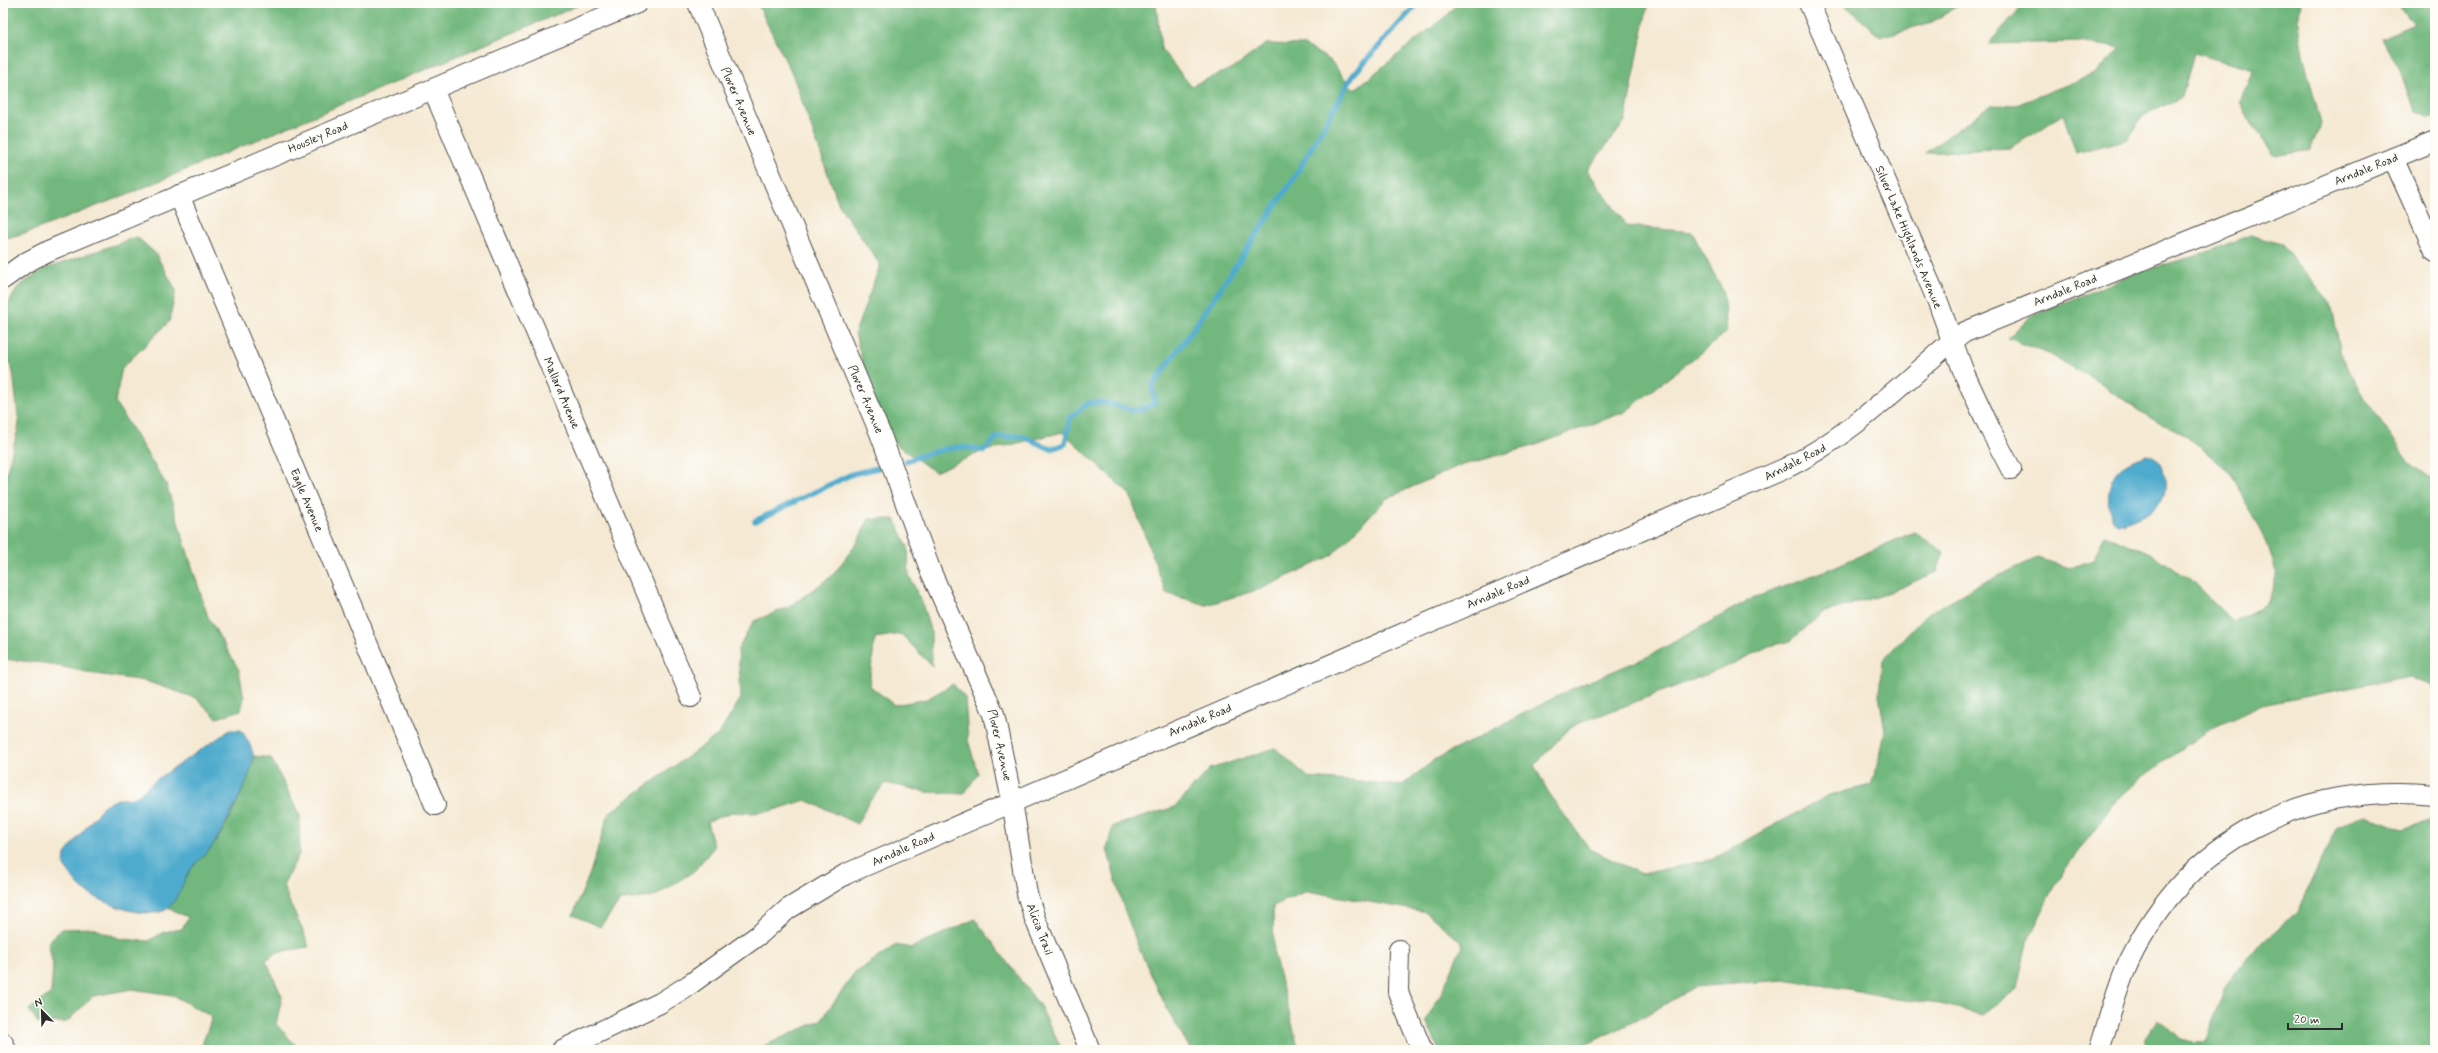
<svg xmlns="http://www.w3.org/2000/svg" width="2438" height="1053" font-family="Mynerve,sans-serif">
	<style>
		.forest { fill: #72b87e; stroke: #4e7254 }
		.water { fill: #4fabcd; stroke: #3d6b7c }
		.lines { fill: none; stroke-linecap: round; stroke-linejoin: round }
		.stream { stroke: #4fabcd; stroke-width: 5.5 }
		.street-casing { stroke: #494844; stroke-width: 22 }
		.street { stroke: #fff; stroke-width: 20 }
		.labels { text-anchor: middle; stroke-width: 4; stroke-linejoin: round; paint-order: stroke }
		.street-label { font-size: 12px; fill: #2b2b2b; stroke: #fdfcf7 }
	</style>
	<rect width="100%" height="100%" fill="#fdfcf7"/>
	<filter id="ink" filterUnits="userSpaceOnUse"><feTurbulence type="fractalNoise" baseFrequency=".025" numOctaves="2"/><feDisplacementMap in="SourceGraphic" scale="8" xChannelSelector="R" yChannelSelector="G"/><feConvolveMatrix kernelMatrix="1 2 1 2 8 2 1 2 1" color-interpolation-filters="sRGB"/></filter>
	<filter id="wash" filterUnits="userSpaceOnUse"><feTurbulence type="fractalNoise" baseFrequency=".012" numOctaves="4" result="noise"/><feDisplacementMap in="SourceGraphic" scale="16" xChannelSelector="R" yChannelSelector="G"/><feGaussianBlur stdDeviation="0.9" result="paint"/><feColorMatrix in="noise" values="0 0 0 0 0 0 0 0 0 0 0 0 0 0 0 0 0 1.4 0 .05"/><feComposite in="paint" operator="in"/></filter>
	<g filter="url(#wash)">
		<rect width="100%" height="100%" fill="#f5e9d3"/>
		<g class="forest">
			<path d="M3,3H584L133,192L32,231L3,239Z"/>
			<path d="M757,3H1156L1161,49L1191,86L1233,68L1266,44L1304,45L1330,60L1354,90L1446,16L1457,3H1648L1625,122L1587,170L1627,226L1692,232L1723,291L1727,332L1625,412L1536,445L1456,467L1386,499L1331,556L1261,589L1206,605L1166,593L1130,495L1063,432L981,452L935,472L880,433L855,333L880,265L839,205L793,76Z"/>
			<path d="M1843,3H1963L1932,22L1880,37Z"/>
			<path d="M2025,3H2301L2298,22L2303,55L2321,124L2310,150L2275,156L2254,128L2240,102L2253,70L2194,53L2182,97L2143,116L2128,139L2076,153L2063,114L2037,132L2009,148L1925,153L1991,105L2014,106L2094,74L2121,48L2079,42L1988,44Z"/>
			<path d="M2397,3H2435V118L2428,119L2415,111L2402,73L2381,38L2414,24Z"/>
			<path d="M2250,235L2281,244L2331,303L2341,354L2360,391L2410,463L2435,481V688L2410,676L2262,705L2205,732L2141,778L2113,804L2071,861L2053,890L2027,942L2017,989L1983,1014L1940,1004L1896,999L1848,989L1783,980L1695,987L1639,1019L1575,1050H1439L1426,1021L1440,996L1463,944L1426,912L1307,891L1273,906L1274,955L1299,1050H1191L1167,1009L1140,951L1123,906L1107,849L1113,826L1175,807L1210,769L1275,748L1309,778L1402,785L1436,759L1569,690L1649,656L1747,601L1834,567L1914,532L1944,552L1937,572L1880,596L1822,613L1791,641L1769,646L1724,668L1572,726L1534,765L1551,797L1590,849L1642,874L1713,859L1829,795L1871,785L1881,752L1885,730L1879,695L1882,661L1924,616L1976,586L2037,558L2070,568L2093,560L2105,535L2147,552L2190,579L2232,621L2265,606L2277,574L2267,544L2231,473L2187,436L2149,417L2095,380L2051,355L2008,338L2029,317L2142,271L2202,254Z"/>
			<path d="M137,237L155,253L176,290L169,322L122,368L115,402L166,484L208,617L239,670L244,698L241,710L217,718L196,698L145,681L102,675L43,663L3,659V486L19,425L13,372L3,349V312L18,287L42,270Z"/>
			<path d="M869,519H895L908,547L909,575L921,600L931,633L932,666L901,634L875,638L869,685L894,705L927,699L953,684L965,698L968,740L978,774L964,794L926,792L886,783L869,802L857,824L806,800L771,811L752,813L732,812L707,822L714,847L694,871L654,897L621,900L600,927L573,915L590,873L609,813L719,734L741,698L738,649L754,621L789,607L832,576L857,543Z"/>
			<path d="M253,756L271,758L300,816L299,854L283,885C290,907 302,925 309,947L278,952L266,960L282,997L276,1024L300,1050H194L202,1045L212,1017L172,995L132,989L93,996L67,1022L38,1023L29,1010L51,993L53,965L48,942L62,929L93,928L121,939L149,941L163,932L182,929L188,917L167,908C176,896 183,883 191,869C195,862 204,856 210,849C228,827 248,783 253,756Z"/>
			<path d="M2365,815L2403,829L2432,820L2435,823V1050H2149L2145,1038L2159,1019L2182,1041L2205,1042L2225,987L2250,955L2298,911L2336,828Z"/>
			<path d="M975,919L1040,1006L1062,1050H755L821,1020L855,973L896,945L911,948Z"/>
		</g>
		<g class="water">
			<path d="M2146,455C2150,456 2155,457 2158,460C2166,468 2168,492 2161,501C2151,514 2132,522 2117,525C2105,514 2106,483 2118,470C2126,462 2136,459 2146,455Z"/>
			<path d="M230,730H241C246,737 251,745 253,754C256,772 222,831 211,848C206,855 197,860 192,868C183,879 179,900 167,909C147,922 95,901 79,886C74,880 69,873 64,866L65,854L104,805L118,799H130L139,795L153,782Z"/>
		</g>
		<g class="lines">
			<g class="stream">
				<path d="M906,461C932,452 957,442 984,451L997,437L1022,436L1051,449L1065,444L1070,418L1088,403C1094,403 1101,402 1107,403C1129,407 1133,418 1155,402L1152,386L1198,322L1293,180L1353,75L1418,3"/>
				<path d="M755,521L852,474L878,468"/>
			</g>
		</g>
	</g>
	<g filter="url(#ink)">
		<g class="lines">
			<g class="street-casing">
				<g id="street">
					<path d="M698,3L880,433L931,572L994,714L1012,801L1027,894L1035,919L1090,1050"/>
					<path d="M1809,3L1938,302L1964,373L1991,431L2011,469"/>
					<path d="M433,89L691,697"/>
					<path d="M2393,158L2435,251"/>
					<path d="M179,195L435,805"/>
					<path d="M3,279L25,263L48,251L637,3"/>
					<path d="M1399,950L1398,992L1422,1050"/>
					<path d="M3,1043L6,1050"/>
					<path d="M562,1050L660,1003L689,985L760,934L788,909L846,874L1784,469C1848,438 1898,387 1952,341L1965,332L2435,141"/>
					<path d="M2099,1050C2109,1021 2116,989 2129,961C2189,838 2301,782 2435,795"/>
				</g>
			</g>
			<use href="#street" class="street"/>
		</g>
	</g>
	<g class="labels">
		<g class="street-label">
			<text transform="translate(739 101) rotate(67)" y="4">Plover Avenue</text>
			<text transform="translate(318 137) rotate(-23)" y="4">Housley Road</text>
			<text transform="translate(2366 169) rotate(-22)" y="4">Arndale Road</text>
			<text transform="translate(1909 237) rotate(67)" y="4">Silver Lake Highlands Avenue</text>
			<text transform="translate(2065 290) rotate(-22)" y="4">Arndale Road</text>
			<text transform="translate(562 393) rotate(67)" y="4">Mallard Avenue</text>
			<text transform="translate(866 399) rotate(67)" y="4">Plover Avenue</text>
			<text transform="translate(1795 462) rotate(-27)" y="4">Arndale Road</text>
			<text transform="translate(307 500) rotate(67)" y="4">Eagle Avenue</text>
			<text transform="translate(1498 592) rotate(-23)" y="4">Arndale Road</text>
			<text transform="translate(1200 720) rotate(-23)" y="4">Arndale Road</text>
			<text transform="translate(1000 745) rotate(77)" y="4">Plover Avenue</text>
			<text transform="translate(903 849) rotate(-24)" y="4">Arndale Road</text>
			<text transform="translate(1040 929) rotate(69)" y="4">Alicia Trail</text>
		</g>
	</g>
	<rect width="2438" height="1053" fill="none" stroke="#fdfcf7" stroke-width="16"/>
	<g transform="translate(42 1011) rotate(337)" stroke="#fdfcf7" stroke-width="3" paint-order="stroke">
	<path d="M0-3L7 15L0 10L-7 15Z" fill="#2b2b2b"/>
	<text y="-6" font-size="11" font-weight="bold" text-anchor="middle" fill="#2b2b2b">N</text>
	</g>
	<path d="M2288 1023v6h54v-6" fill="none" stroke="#2b2b2b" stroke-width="2"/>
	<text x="2294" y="1023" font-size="12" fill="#2b2b2b" stroke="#fdfcf7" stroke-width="3" paint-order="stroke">20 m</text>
</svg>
